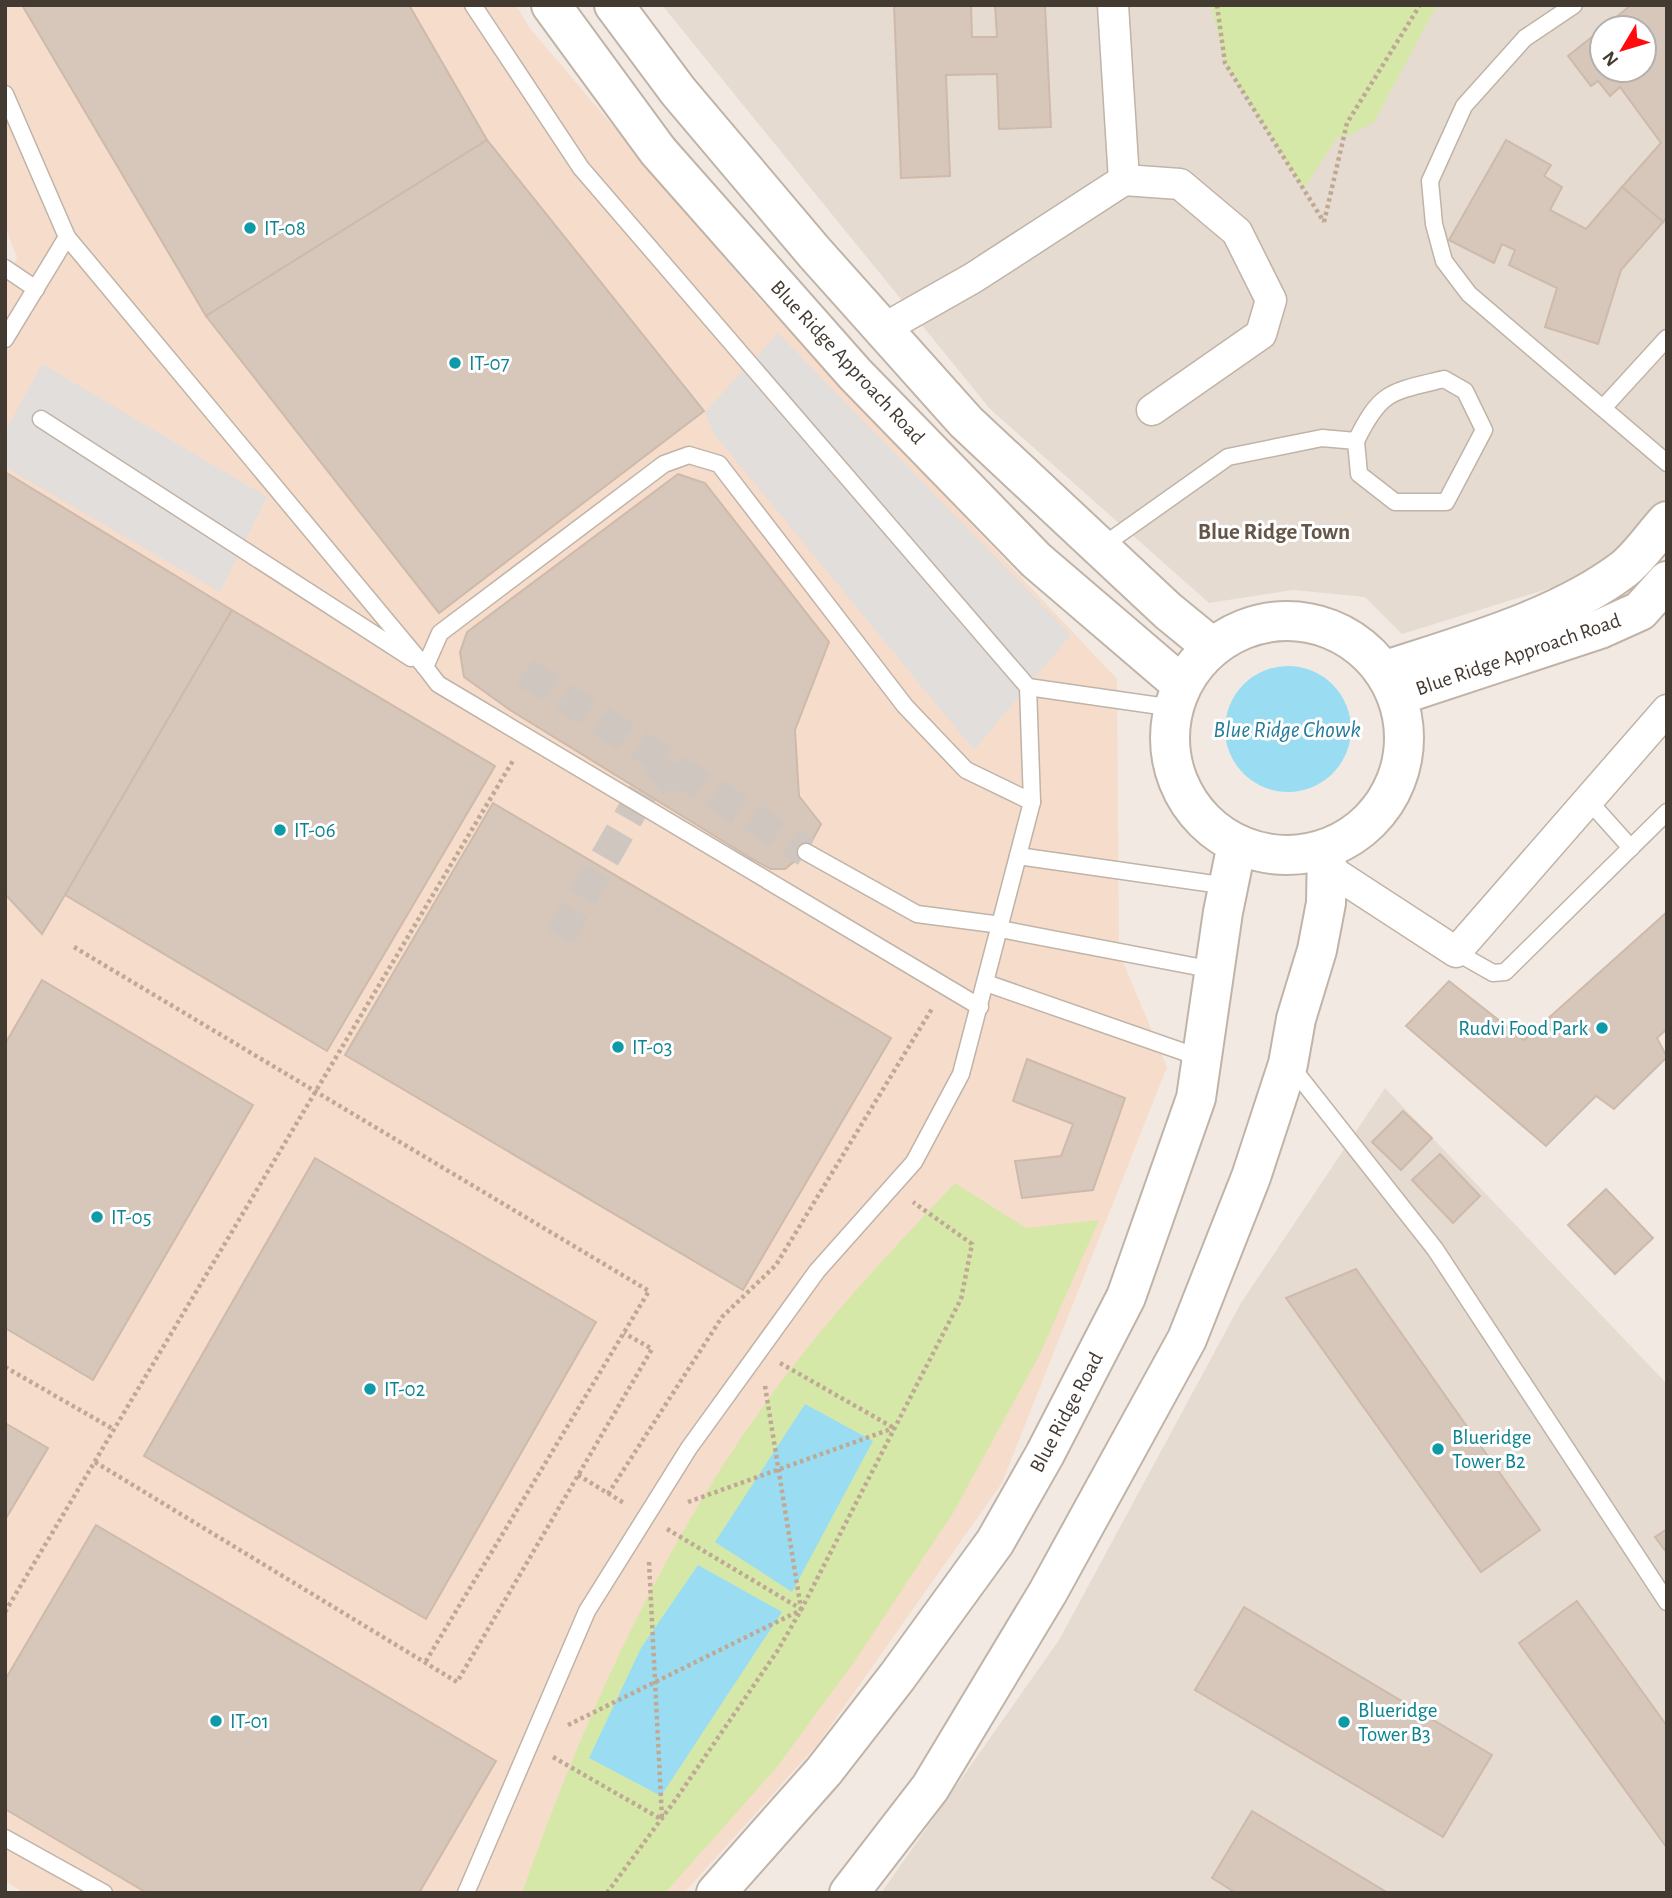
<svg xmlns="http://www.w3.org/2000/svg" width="1672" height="1898" font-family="'Alegreya Sans',sans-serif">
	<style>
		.residential { fill: #e6dbd0; fill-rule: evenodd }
		.commercial { fill: #f6dccb }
		.green { fill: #d6e8a8 }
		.parking { fill: #e2dedb }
		.water { fill: #9addf2 }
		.building { fill: #d7c6ba; stroke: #cebaaa; stroke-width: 2 }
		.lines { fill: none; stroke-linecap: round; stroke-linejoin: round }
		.minor-tunnel { stroke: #cfc7bf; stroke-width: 30; stroke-dasharray: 30 15; stroke-linecap: butt }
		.service-casing { stroke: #c0b3a7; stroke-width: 19 }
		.minor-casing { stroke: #c0b3a7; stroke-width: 33 }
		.tertiary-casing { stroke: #c0b3a7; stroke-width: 42 }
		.path { stroke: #bfa995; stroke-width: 4.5; stroke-dasharray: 3.5 3.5; stroke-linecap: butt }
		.service { stroke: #fff; stroke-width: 16 }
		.minor { stroke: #fff; stroke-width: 30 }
		.tertiary { stroke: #fff; stroke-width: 38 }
		.culture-dot { fill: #0f9aa8; stroke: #fff; stroke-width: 2.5 }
		.labels { text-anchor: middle; stroke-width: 6; stroke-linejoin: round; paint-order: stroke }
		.culture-label { font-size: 21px; fill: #0d838f; stroke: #fff; text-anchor: start }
		.street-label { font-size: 21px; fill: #433a32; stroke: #fff }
		.neighbourhood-label { font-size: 23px; font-weight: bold; fill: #665649; stroke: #fff }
		.water-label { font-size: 23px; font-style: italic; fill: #257b9a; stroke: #fff }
	</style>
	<rect width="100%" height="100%" fill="#f2eae2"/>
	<g class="residential">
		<path d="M662,5H1667V497L1618,552L1557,586L1402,634L1365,597L1293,590L1209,603L990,409ZM1602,28H1644V70H1602Z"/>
		<path d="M1385,1088L1667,1384V1893H881L1059,1640L1241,1303Z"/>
	</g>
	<path class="commercial" d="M5,5H516L529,27L761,301L1117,679L1119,952L1167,1067L1002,1483L817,1745L684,1893H24L5,1881V279L17,258L5,226Z"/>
	<g class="green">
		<path d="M1211,5H1437L1374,122L1348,136L1337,137L1304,189L1225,63Z"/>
		<path d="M955,1183L1026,1228L1099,1220L1039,1356L953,1513L854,1662L777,1767L665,1893H522C588,1706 671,1524 793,1366C843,1302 899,1242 955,1183Z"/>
	</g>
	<g class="parking">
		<path d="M778,333L1071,635L974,750L714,434L705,412Z"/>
		<path d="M42,364L267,497L220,592L5,467V432Z"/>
	</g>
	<g class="water">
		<circle cx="1288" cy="729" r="63"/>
		<path d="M805,1404L873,1441L792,1592L715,1542Z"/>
		<path d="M698,1565L782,1612L661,1796L589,1758L641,1648Z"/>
	</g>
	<g class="building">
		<path d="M22,5H409L487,140L206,316Z"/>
		<path d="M894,5H971L972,37H997L995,5H1045L1051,127L999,129L997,74L946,75L950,176L901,178Z"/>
		<path d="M1631,5H1667V217L1663,222L1622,187L1661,143L1620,87L1610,96L1598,81L1591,86L1568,56L1602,29V70H1644V28H1603Z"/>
		<path d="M487,140L704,411L439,613L206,316Z"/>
		<path d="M1506,140L1551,165L1544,176L1562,187L1550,210L1586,229L1622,187L1663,222L1621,270L1598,344L1545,327L1557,288L1509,265L1515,250L1502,244L1494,263L1449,240Z"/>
		<path d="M5,472L232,610L42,934L5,894Z"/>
		<path d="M678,474L705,483L829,642L795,730L799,796L821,824L806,852L785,869H771L752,859L510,710L464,677L460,652L467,632Z"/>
		<path d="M232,610L495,766L327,1051L65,895Z"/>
		<path d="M493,803L891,1038L743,1290L345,1055Z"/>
		<path d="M1667,912V1029L1657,1038L1667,1057L1614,1109L1596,1096L1546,1146L1406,1026L1449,981L1524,1040Z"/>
		<path d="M42,980L253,1105L93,1380L5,1328V1044Z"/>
		<path d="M1027,1059L1125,1098L1093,1190L1022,1198L1015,1161L1061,1156L1073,1124L1013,1101Z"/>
		<path d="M1403,1111L1432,1138L1401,1170L1372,1142Z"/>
		<path d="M1440,1154L1480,1196L1453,1223L1412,1180Z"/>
		<path d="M315,1158L596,1322L426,1619L144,1456Z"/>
		<path d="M1606,1189L1653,1238L1615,1274L1568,1225Z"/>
		<path d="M1356,1269L1540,1530L1481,1572L1286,1298Z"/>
		<path d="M5,1423L48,1448L5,1520Z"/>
		<path d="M96,1525L496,1761L419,1893H147L5,1809V1680Z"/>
		<path d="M1667,1529V1553L1655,1537Z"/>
		<path d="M1577,1601L1667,1726V1848L1519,1643Z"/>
		<path d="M1244,1607L1492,1755L1443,1837L1195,1690Z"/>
		<path d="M1252,1811L1388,1893H1236L1212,1878Z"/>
	</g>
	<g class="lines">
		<g class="minor-tunnel">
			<path d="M525,672L806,852"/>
			<path d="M560,936L643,792L663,775L691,778"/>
		</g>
		<g class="service-casing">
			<g id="service">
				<path d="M1574,5L1525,38L1464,106L1430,181L1434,224L1444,261L1469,294L1667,463"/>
				<path d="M5,94L67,237"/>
				<path d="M5,268L36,289"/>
				<path d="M5,339L67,237L425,667"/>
				<path d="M1603,408L1667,338"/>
				<path d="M41,419L411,658"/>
				<path d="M1101,547L1228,457L1322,438L1356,441C1381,390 1391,392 1444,379L1465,391L1484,430L1446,502H1395L1359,474L1356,441"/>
				<path d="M1028,687L1174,708"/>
				<path d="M1588,800L1631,848"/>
				<path d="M806,852L917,914L1001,925"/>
				<path d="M1018,856L1228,886"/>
				<path d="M1000,929L1214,970"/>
				<path d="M1456,952L1493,973L1505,972L1667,812"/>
				<path d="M986,983L1201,1058"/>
				<path d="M980,1007L438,684L425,667L440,633L664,464L689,455L719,464L905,706L966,770L1032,802"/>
				<path d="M1290,1065L1435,1249L1667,1602"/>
				<path d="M5,1838L104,1893"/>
				<path d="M466,1893L587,1611L689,1448L817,1271L914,1162L961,1074L1032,802L1028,687L581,168L473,5"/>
			</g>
		</g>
		<g class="minor-casing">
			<g id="minor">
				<path d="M1124,180L1180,184L1237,232L1271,300L1261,334L1152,410"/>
				<path d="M883,329L973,278L1124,180L1113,5"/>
				<path d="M1327,868L1456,952L1667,710"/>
			</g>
		</g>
		<g class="tertiary-casing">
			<g id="tertiary">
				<path d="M551,5L658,151L855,374L1036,560L1182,685"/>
				<path d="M614,5L678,91L814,252L966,422L1168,611L1212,647"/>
				<circle cx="1287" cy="738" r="117"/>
				<path d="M1383,671C1462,645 1558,619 1624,569C1640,556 1653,536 1667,521"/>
				<path d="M1397,696L1600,629L1640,611L1667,581"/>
				<path d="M716,1893L824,1771L897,1677L995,1542L1045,1454L1126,1297L1196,1098L1223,912L1237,844"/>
				<path d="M849,1893L930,1788L1048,1592L1187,1339L1251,1177L1288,1064L1296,1019L1317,950L1326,903L1327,849"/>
			</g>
		</g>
		<g class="path">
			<path d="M1217,5L1225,63L1324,222"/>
			<path d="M1324,222L1347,123L1420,5"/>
			<path d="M74,947L649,1291L426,1661"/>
			<path d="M780,1363L894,1428"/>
			<path d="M5,1367L113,1429"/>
			<path d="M765,1386L801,1609"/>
			<path d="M95,1462L457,1682L652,1349L624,1333"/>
			<path d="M578,1475L624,1503"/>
			<path d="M608,1494L722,1317L776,1265L933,1007"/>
			<path d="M688,1502L894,1428"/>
			<path d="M667,1529L801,1609"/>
			<path d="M649,1562L662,1819"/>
			<path d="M5,1612L514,759"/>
			<path d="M568,1725L801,1610"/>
			<path d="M553,1757L661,1819"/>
			<path d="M607,1893L676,1799L778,1650L801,1610L961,1299L972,1244L913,1202"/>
		</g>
		<use href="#service" class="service"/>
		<use href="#minor" class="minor"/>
		<use href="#tertiary" class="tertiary"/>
	</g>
	<g class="culture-dot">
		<circle cx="250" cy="228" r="7"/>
		<circle cx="455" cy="363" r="7"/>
		<circle cx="280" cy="830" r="7"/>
		<circle cx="1602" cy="1028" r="7"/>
		<circle cx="618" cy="1047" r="7"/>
		<circle cx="97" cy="1217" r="7"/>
		<circle cx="370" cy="1389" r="7"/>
		<circle cx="1438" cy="1449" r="7"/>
		<circle cx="216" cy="1721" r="7"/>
		<circle cx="1344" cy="1722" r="7"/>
	</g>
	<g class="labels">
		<g class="culture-label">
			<text x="264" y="235">IT-08</text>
			<text x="469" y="370">IT-07</text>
			<text x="294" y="837">IT-06</text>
			<text x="1588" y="1035" text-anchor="end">Rudvi Food Park</text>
			<text x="632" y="1054">IT-03</text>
			<text x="111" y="1224">IT-05</text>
			<text x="384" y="1396">IT-02</text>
			<text x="1452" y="1444">Blueridge<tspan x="1452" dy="24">Tower B2</tspan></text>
			<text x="1358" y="1717">Blueridge<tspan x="1358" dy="24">Tower B3</tspan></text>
			<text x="230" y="1728">IT-01</text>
		</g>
		<g class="street-label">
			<text transform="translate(848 362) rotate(47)" y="7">Blue Ridge Approach Road</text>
			<text transform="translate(1518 654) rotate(-19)" y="7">Blue Ridge Approach Road</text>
			<text transform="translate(1066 1412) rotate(-62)" y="7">Blue Ridge Road</text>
		</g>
		<g class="neighbourhood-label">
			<text x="1274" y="539">Blue Ridge Town</text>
		</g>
		<g class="water-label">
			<text x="1287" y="737">Blue Ridge Chowk</text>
		</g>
	</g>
	<rect width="1672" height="1898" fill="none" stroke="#433a32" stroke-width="14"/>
	<g transform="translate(1623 49) rotate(232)"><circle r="33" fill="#ffffff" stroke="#b4b0ad" stroke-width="2"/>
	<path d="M0-5L12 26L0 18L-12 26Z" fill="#ff0b0f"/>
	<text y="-10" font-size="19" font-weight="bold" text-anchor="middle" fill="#433a32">N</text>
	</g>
</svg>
